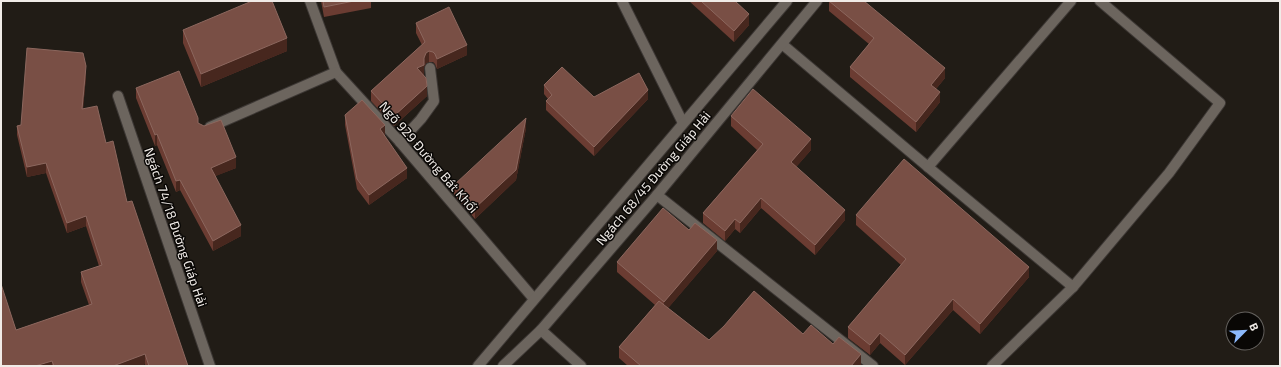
<svg xmlns="http://www.w3.org/2000/svg" width="1281" height="367" font-family="'Exo 2',sans-serif">
	<style>
		.lines { fill: none; stroke-linecap: round; stroke-linejoin: round }
		.minor-casing { stroke: #3d3835; stroke-width: 12 }
		.minor { stroke: #6c655e; stroke-width: 10 }
		.wall { fill: #6b3c32 }
		.shaded-wall { fill: #47271e }
		.building { fill: #794f45; stroke: #8c675e }
		.labels { text-anchor: middle; stroke-width: 3; stroke-linejoin: round; paint-order: stroke }
		.street-label { font-size: 13px; fill: #f0ebe7; stroke: #090705 }
	</style>
	<rect width="100%" height="100%" fill="#211c16"/>
	<g class="lines">
		<g class="minor-casing">
			<g id="minor">
				<path d="M310,1L336,72L400,142L534,299"/>
				<path d="M622,1L683,123"/>
				<path d="M782,44L928,167L1073,287"/>
				<path d="M118,96L210,366"/>
				<path d="M210,127L336,72"/>
				<path d="M400,142L421,119L434,101L430,68"/>
				<path d="M928,167L1071,1"/>
				<path d="M657,195L873,366"/>
				<path d="M541,330L581,366"/>
				<path d="M478,366L787,1"/>
				<path d="M503,366L541,330L657,195L817,1"/>
				<path d="M992,366L1073,287L1169,173L1220,103L1100,1"/>
			</g>
		</g>
		<use href="#minor" class="minor"/>
	</g>
	<g class="wall">
		<path d="M321,1H371V8L324,17Z"/>
		<path d="M689,1H735L749,25L734,42Z"/>
		<path d="M829,1L945,78L936,89L940,102L916,132L850,77V67L869,44L829,11Z"/>
		<path d="M416,23L467,55L437,69L435,64L433,62H429L426,63L424,67V75L427,96L394,126L371,101V91L422,45L416,33Z"/>
		<path d="M183,30L287,51L201,87L183,43Z"/>
		<path d="M86,76L83,109L106,143L127,202L188,366H145V364L140,366H1L16,330L89,305L81,282V272L99,266L86,226L67,233L46,173L27,177L17,135V126L21,125Z"/>
		<path d="M544,85L594,97L648,99L594,156L546,110V101L548,99L544,94Z"/>
		<path d="M136,88L198,123L236,168L215,176L241,236L213,251L180,190L176,192L157,145L155,146L136,98Z"/>
		<path d="M345,115L385,135H384L407,178L369,205L357,189L345,125Z"/>
		<path d="M731,116L811,150L796,167L845,220L815,255L761,208L740,233L735,229L725,241L703,223V213L757,150L731,126Z"/>
		<path d="M526,128L516,180L475,219L454,195V185Z"/>
		<path d="M856,215L1029,277L980,334L953,310L905,365L880,343L870,355L848,338V327L901,265L856,225Z"/>
		<path d="M689,230L717,251L668,308L709,340L803,334L833,344L861,365L860,366H628L619,358V347L655,305L617,272V262Z"/>
	</g>
	<g class="shaded-wall">
		<path d="M749,14V25L734,42V31Z"/>
		<path d="M287,38V51L201,87V74Z"/>
		<path d="M467,45V55L437,69V59Z"/>
		<path d="M429,51V62L426,63L424,67V75L417,79V68L424,58L426,53Z"/>
		<path d="M86,66V76L82,119V109Z"/>
		<path d="M945,68V78L931,95V85Z"/>
		<path d="M427,86V96L394,126V116Z"/>
		<path d="M648,90V99L594,156V147Z"/>
		<path d="M940,92V102L916,132V122Z"/>
		<path d="M526,118V128L516,180L475,219V208Z"/>
		<path d="M385,125V135L380,140V129Z"/>
		<path d="M157,134V145L155,146V135Z"/>
		<path d="M811,139V150L791,173V162Z"/>
		<path d="M236,157V168L211,178V168Z"/>
		<path d="M46,163V173L27,177V167Z"/>
		<path d="M407,168V178L369,205V195Z"/>
		<path d="M180,180V190L176,192V181Z"/>
		<path d="M761,198V208L740,233V223Z"/>
		<path d="M845,210V220L815,255V245Z"/>
		<path d="M86,216V226L67,233V223Z"/>
		<path d="M735,219V229L725,241V231Z"/>
		<path d="M241,225V236L213,251V241Z"/>
		<path d="M717,240V251L664,313V302Z"/>
		<path d="M1029,267V277L980,334V324Z"/>
		<path d="M953,299V310L905,365V355Z"/>
		<path d="M880,333V343L870,355V345Z"/>
		<path d="M145,354V364L140,366H113Z"/>
		<path d="M861,354V365L860,366H851Z"/>
		<path d="M52,361V366H35Z"/>
	</g>
	<g class="building">
		<path d="M252,1H272L287,38L201,74L183,30Z"/>
		<path d="M323,1H354L324,7Z"/>
		<path d="M701,1H735L749,14L734,31Z"/>
		<path d="M829,1H864L945,68L931,85L940,92L916,122L850,67L874,38Z"/>
		<path d="M449,7L467,45L437,59L435,54L433,52L429,51L426,53L424,58V65L417,68L426,78L427,86L394,116L371,91L425,42L416,23Z"/>
		<path d="M27,48L83,53L86,66L82,109L97,106L106,143L113,141L127,202L132,201L188,366H149L145,354L113,366H54L52,361L35,366H1V284L16,330L92,304L81,272L102,265L86,216L67,223L46,163L27,167L17,126L21,125Z"/>
		<path d="M562,67L594,97L639,73L648,90L594,147L546,101L552,95L544,85Z"/>
		<path d="M179,71L198,118V123L204,126L221,120L236,157L211,168L241,225L213,241L180,180L176,181L157,134L155,135L136,88Z"/>
		<path d="M753,89L811,139L791,162L845,210L815,245L761,198L740,223L735,219L725,231L703,213L763,144L731,116Z"/>
		<path d="M362,100L385,125L380,129L407,168L369,195L357,179L345,115Z"/>
		<path d="M526,118L516,170L475,208L454,185Z"/>
		<path d="M904,159L1029,267L980,324L953,299L905,355L880,333L870,345L848,327L906,259L856,215Z"/>
		<path d="M663,208L689,230L695,223L717,240L664,302L617,262Z"/>
		<path d="M754,291L803,334L811,325L833,344L839,337L861,354L851,366H641L619,347L659,301L709,340L724,326Z"/>
	</g>
	<g class="labels">
		<g class="street-label">
			<text transform="translate(429 157) rotate(49)" y="5">Ngõ 929 Đường Bát Khối</text>
			<text transform="translate(653 178) rotate(-50)" y="5">Ngách 68/45 Đường Giáp Hải</text>
			<text transform="translate(176 227) rotate(71)" y="5">Ngách 74/18 Đường Giáp Hải</text>
		</g>
	</g>
	<rect width="1281" height="367" fill="none" stroke="#f0ebe7" stroke-width="4"/>
	<g transform="translate(1245 331) rotate(66)"><circle r="19" fill="#090705" stroke="#65625f"/>
	<path d="M0-3L7 15L0 10L-7 15Z" fill="#8cb9fc"/>
	<text y="-6" font-size="11" font-weight="bold" text-anchor="middle" fill="#f0ebe7">B</text>
	</g>
</svg>
